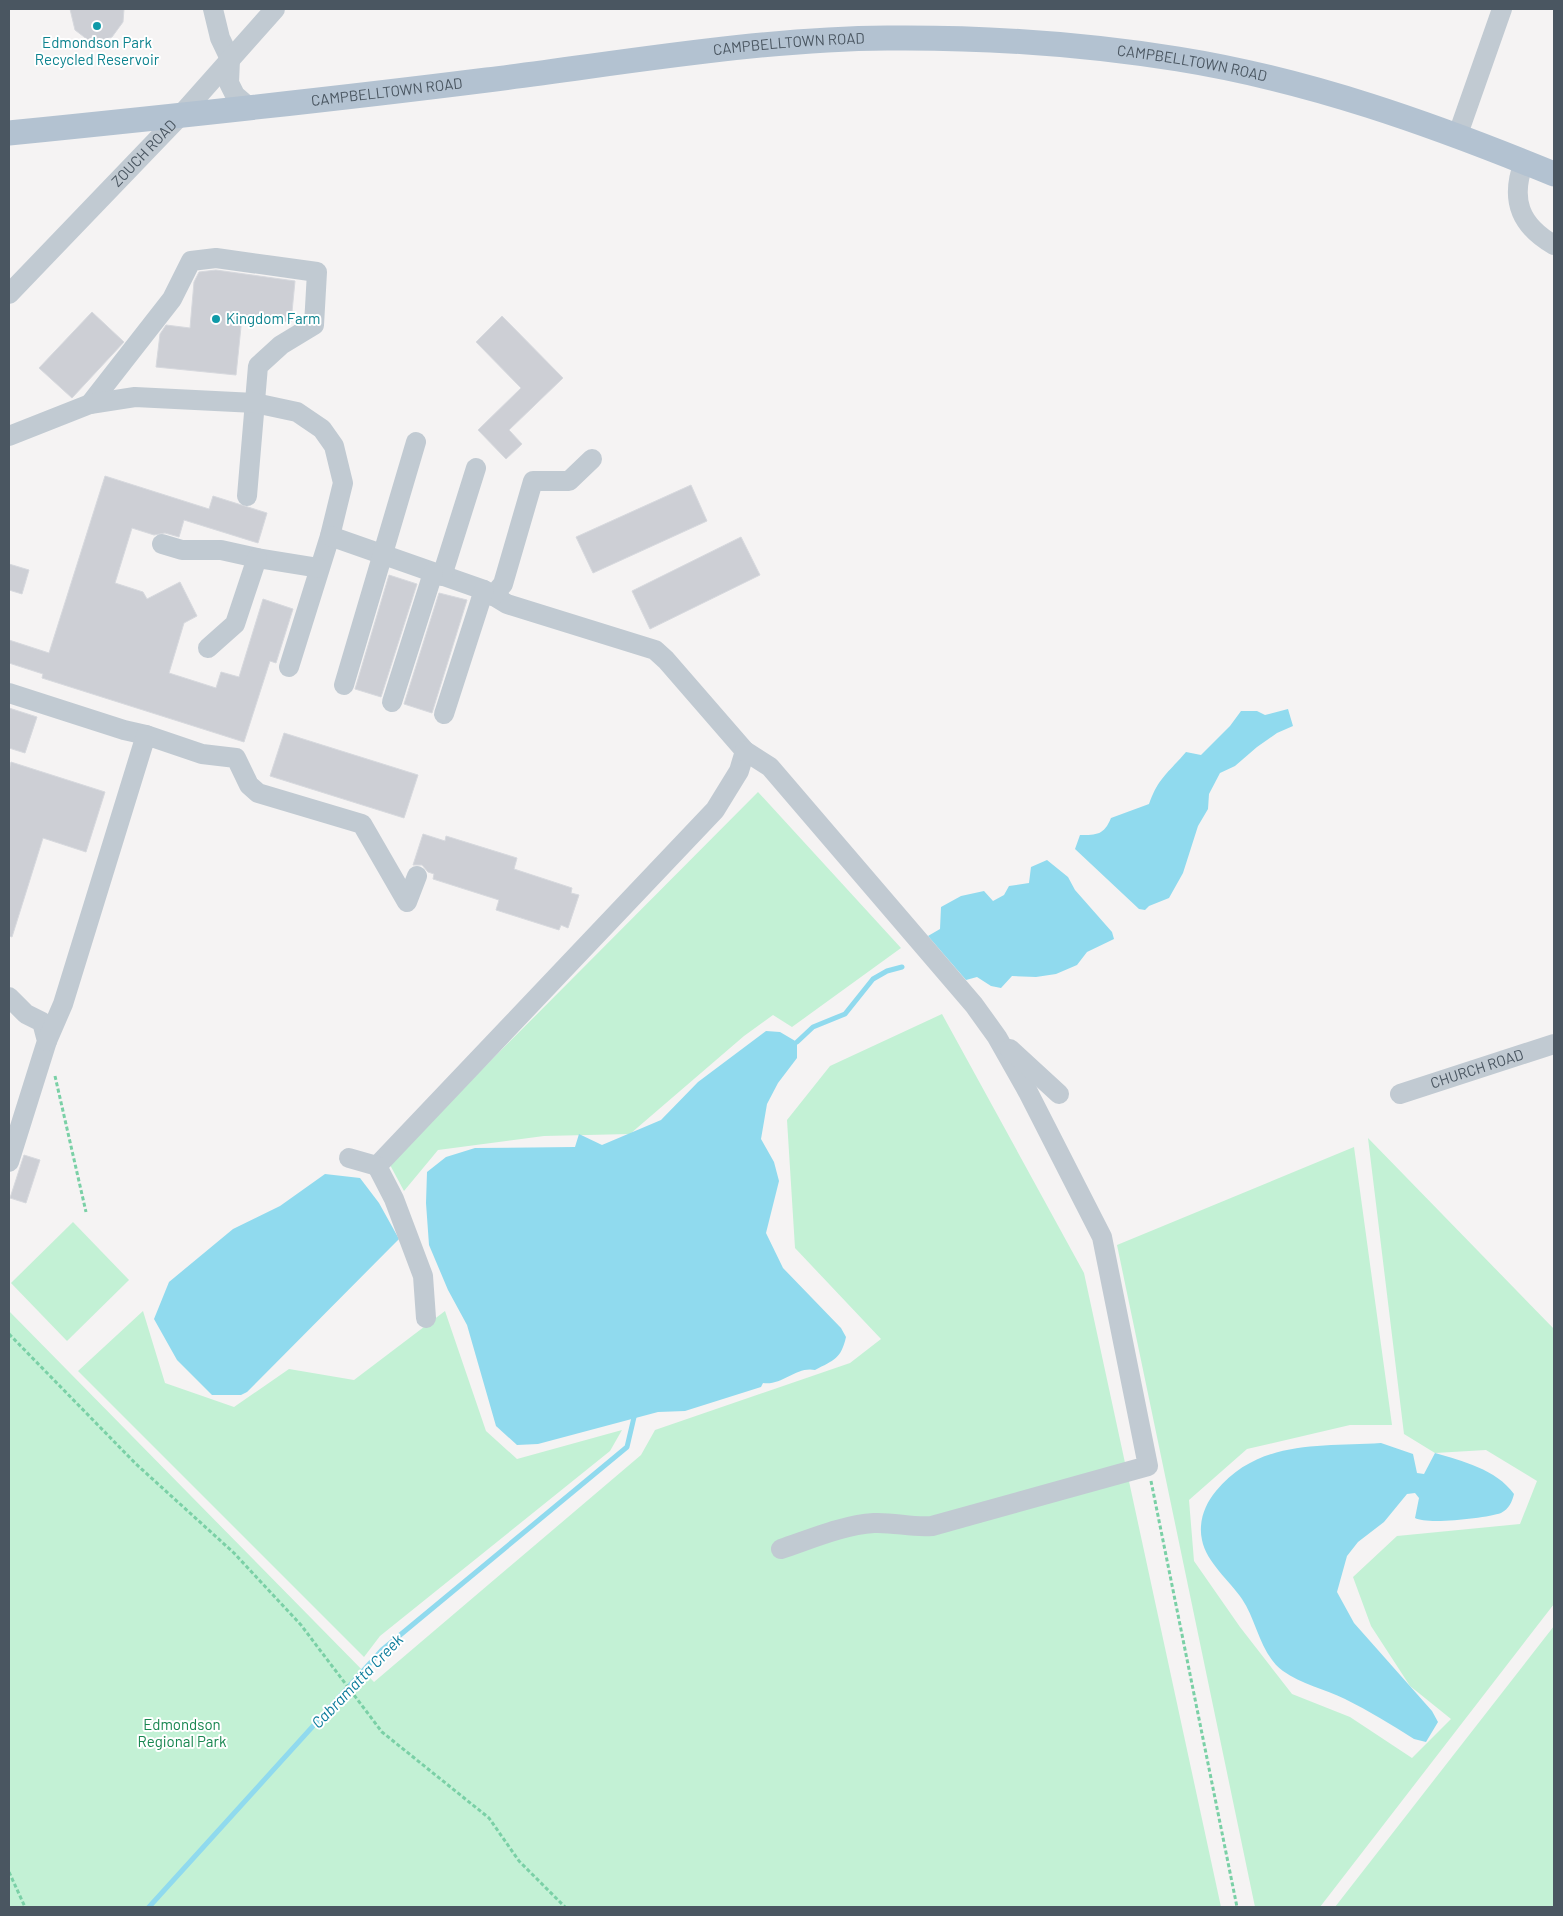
<svg xmlns="http://www.w3.org/2000/svg" width="1563" height="1916" font-family="Barlow,sans-serif">
	<style>
		.green { fill: #c3f1d5 }
		.water { fill: #90daee }
		.lines { fill: none; stroke-linecap: round; stroke-linejoin: round }
		.stream { stroke: #90daee; stroke-width: 5 }
		.building { fill: #cdcfd5; stroke: #d7d9de }
		.path { stroke: #7ad0a6; stroke-width: 3; stroke-dasharray: 4 2.5; stroke-linecap: butt }
		.minor { stroke: #c1cad2; stroke-width: 20 }
		.major { stroke: #b3c2d1; stroke-width: 25 }
		.culture-dot { fill: #0f9aa8; stroke: #fff; stroke-width: 2 }
		.labels { text-anchor: middle; stroke-width: 4; stroke-linejoin: round; paint-order: stroke }
		.culture-label { font-size: 15px; fill: #0d838f; stroke: #fff }
		.street-label { font-size: 15px; fill: #4a5661; stroke: #fff }
		.park-label { font-size: 15px; fill: #17864f; stroke: #fff }
		.water-label { font-size: 16px; font-style: italic; fill: #0c7c9b; stroke: #fff }
	</style>
	<rect width="100%" height="100%" fill="#f5f3f3"/>
	<g class="green">
		<path d="M758,792L901,948L792,1027L773,1015L744,1036L630,1134L544,1136L438,1150L404,1191L389,1163Z"/>
		<path d="M942,1014L1084,1273L1221,1907H9V1311L374,1682L641,1455L655,1430L850,1363L881,1339L795,1248L787,1120L830,1066Z"/>
		<path d="M1368,1138L1554,1329V1604L1320,1907H1255L1117,1245L1354,1147L1392,1425H1350L1247,1449L1189,1500L1194,1561L1240,1627L1292,1694L1350,1717L1412,1758L1451,1719L1410,1686L1371,1626L1353,1577L1397,1536L1520,1524L1537,1481L1486,1450L1435,1453L1404,1434Z"/>
		<path d="M73,1222L129,1280L67,1341L11,1283Z"/>
		<path d="M143,1311L165,1383L234,1407L289,1369L354,1380L445,1311L486,1431L517,1459L622,1430L610,1451L380,1636L364,1657L78,1371Z"/>
		<path d="M1554,1625V1907H1335L1554,1626Z"/>
	</g>
	<g class="water">
		<path d="M1288,709L1293,726L1277,733L1257,747L1235,766L1220,773L1209,794L1208,809L1198,826L1183,873L1169,898L1149,906L1145,910L1139,909L1075,849L1080,835C1097,835 1104,835 1111,818L1149,804C1158,778 1169,772 1186,752L1201,755L1230,726L1241,711H1257L1265,715Z"/>
		<path d="M1047,860L1068,877L1075,890L1112,932L1114,939L1087,952L1077,965L1056,974L1036,977L1012,976L1001,988L991,986L977,977L966,980L928,936L940,929L941,907L961,896L984,891L993,901L1004,895L1009,886L1029,883L1031,867Z"/>
		<path d="M766,1031L780,1032L797,1042V1058L778,1083L767,1104L761,1139L774,1162L779,1181L766,1233L783,1268L841,1328L846,1337C841,1359 834,1360 815,1370C796,1366 782,1386 763,1383L761,1387L685,1411L658,1412L538,1444L517,1445L496,1426L467,1325L448,1290L429,1245L426,1203L427,1172L446,1157L475,1148L575,1147L579,1134L602,1145L661,1120L698,1082Z"/>
		<path d="M325,1174L360,1178L379,1203L399,1239L247,1392L241,1395H212L177,1360L154,1319L169,1282L233,1229L280,1206Z"/>
		<path d="M1381,1443L1413,1454L1417,1473L1424,1474L1435,1453C1462,1461 1496,1469 1514,1494C1512,1502 1509,1509 1501,1513C1487,1518 1427,1525 1415,1518L1419,1498L1415,1493L1407,1494L1384,1522L1358,1542L1347,1556L1337,1592L1354,1623L1432,1711L1438,1722L1426,1742L1414,1739C1392,1725 1369,1711 1345,1699C1325,1689 1301,1684 1283,1671C1260,1654 1257,1621 1242,1599C1230,1581 1206,1562 1202,1540C1198,1522 1205,1504 1216,1491C1259,1439 1321,1447 1381,1443Z"/>
	</g>
	<g class="lines">
		<g class="stream">
			<path d="M797,1042L813,1027L845,1014L873,979L887,971L902,967"/>
			<path d="M149,1907L382,1650L627,1447L635,1413"/>
		</g>
	</g>
	<g class="building">
		<path d="M70,9H124L123,22L112,37L96,42L88,40L75,30Z"/>
		<path d="M216,270L295,281L291,322L242,317L236,375L156,367L160,334L166,325L190,328L194,282L199,272Z"/>
		<path d="M92,312L124,342L72,398L39,368Z"/>
		<path d="M502,316L563,378L509,430L522,444L506,459L478,430L521,388L476,342Z"/>
		<path d="M105,476L209,509L213,496L267,513L258,543L184,520L179,537L165,533L154,535L132,528L115,583L143,592L147,599L180,582L197,616L184,623L169,673L216,688L221,672L239,677L263,599L293,609L276,663L270,661L244,742L42,678L43,674L9,663V640L49,653Z"/>
		<path d="M691,485L707,521L593,573L576,537Z"/>
		<path d="M741,537L760,575L650,629L632,591Z"/>
		<path d="M9,564L29,570L22,594L9,590Z"/>
		<path d="M389,575L417,584L381,697L355,689Z"/>
		<path d="M439,593L467,600L432,713L404,704Z"/>
		<path d="M9,708L37,717L25,753L9,748Z"/>
		<path d="M284,733L418,775L404,818L270,776Z"/>
		<path d="M11,762L105,792L86,852L43,838L12,937L9,936V771Z"/>
		<path d="M423,834L445,841L446,836L517,858L514,869L572,888L571,893L579,895L568,928L561,925L559,930L496,910L499,900L433,879L434,874L428,872L422,865H413Z"/>
		<path d="M24,1155L40,1160L26,1203L10,1198Z"/>
	</g>
	<g class="lines">
		<g class="path">
			<path d="M55,1076L86,1212"/>
			<path d="M9,1334L136,1464L234,1553L301,1625L382,1732L489,1818L519,1861L565,1907"/>
			<path d="M1151,1481L1237,1907"/>
			<path d="M9,1872L25,1907"/>
		</g>
		<g class="minor">
			<path d="M213,9L220,38L230,59L229,83L235,95L249,107"/>
			<path d="M1458,134L1502,9"/>
			<path d="M1524,162C1510,199 1519,225 1554,245"/>
			<path id="s1" d="M9,294L180,116L275,9"/>
			<path d="M90,404L172,299L191,261L216,258L317,272L314,325L281,345L258,366L247,496"/>
			<path d="M9,436L90,404L135,397L255,403L297,412L322,429L334,446L343,483L330,536L289,667"/>
			<path d="M330,536L484,590L507,604L655,650L666,660L745,751L739,771L715,810L377,1166L394,1199L423,1276L426,1318"/>
			<path d="M162,544L182,550H221L257,558L319,568"/>
			<path d="M442,576L476,468"/>
			<path d="M493,596L503,584L533,481H569L592,459"/>
			<path d="M208,648L235,624L257,558"/>
			<path d="M344,685L416,442"/>
			<path d="M9,693L124,730L146,735"/>
			<path d="M392,702L433,573"/>
			<path d="M444,714L484,590"/>
			<path d="M745,751L770,767L974,1005L997,1037L1028,1092L1102,1237L1148,1466L932,1526C913,1528 894,1522 874,1523C843,1525 811,1539 781,1549"/>
			<path d="M9,997L26,1014L42,1022L47,1041L9,1162"/>
			<path d="M47,1041L63,1004L146,735L202,754L236,758L249,785L258,793L362,824L407,902L417,876"/>
			<path d="M1010,1049L1059,1094"/>
			<path id="s2" d="M1400,1094L1554,1044"/>
			<path d="M349,1158L377,1166"/>
		</g>
		<path class="major" id="s3" d="M9,133C168,117 328,100 487,80C617,64 756,39 887,38C983,37 1083,44 1178,59C1309,80 1432,124 1554,174"/>
	</g>
	<g class="culture-dot">
		<circle cx="97" cy="26" r="5"/>
		<circle cx="216" cy="319" r="5"/>
	</g>
	<g class="labels">
		<g class="culture-label">
			<text x="97" y="48">Edmondson Park<tspan x="97" dy="17">Recycled Reservoir</tspan></text>
			<text x="226" y="324" text-anchor="start">Kingdom Farm</text>
		</g>
		<g class="street-label">
			<text dy="5" stroke="none"><textPath href="#s3" startOffset="785">CAMPBELLTOWN ROAD</textPath></text>
			<text dy="5" stroke="none"><textPath href="#s3" startOffset="1190">CAMPBELLTOWN ROAD</textPath></text>
			<text dy="5" stroke="none"><textPath href="#s3" startOffset="380">CAMPBELLTOWN ROAD</textPath></text>
			<text dy="5" stroke="none"><textPath href="#s1" startOffset="195">ZOUCH ROAD</textPath></text>
			<text dy="5" stroke="none"><textPath href="#s2" startOffset="81">CHURCH ROAD</textPath></text>
		</g>
		<g class="park-label">
			<text x="182" y="1730">Edmondson<tspan x="182" dy="17">Regional Park</tspan></text>
		</g>
		<g class="water-label">
			<text transform="translate(357 1681) rotate(-46)" y="6">Cabramatta Creek</text>
		</g>
	</g>
	<rect width="1563" height="1916" fill="none" stroke="#4a5661" stroke-width="20"/>
</svg>
